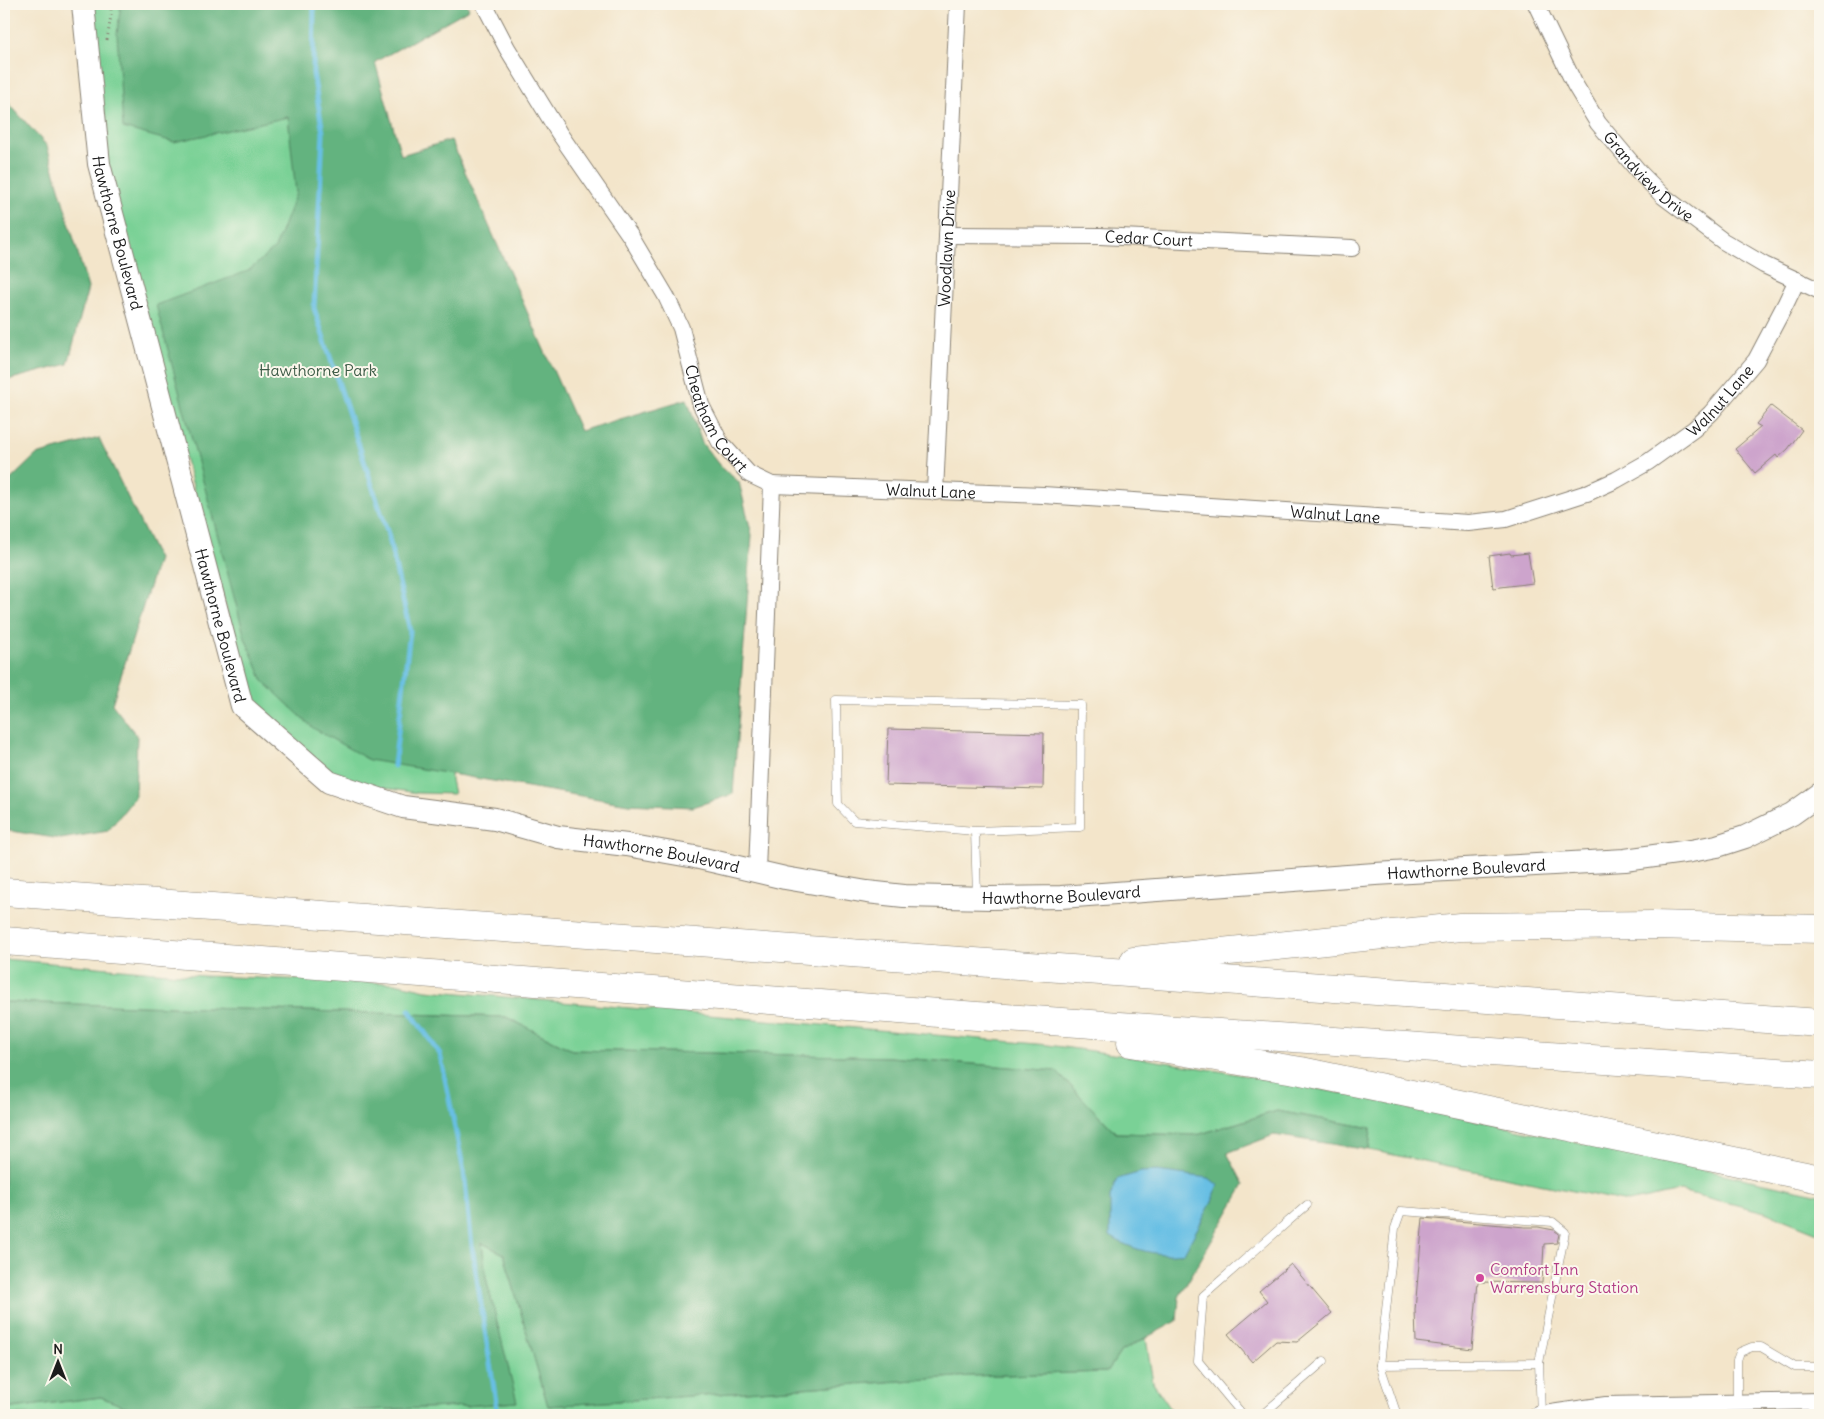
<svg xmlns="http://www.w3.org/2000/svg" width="1824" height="1419" font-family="Delius,sans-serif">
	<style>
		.green { fill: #7ad196; stroke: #4b7659 }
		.forest { fill: #63b37f; stroke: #40684e }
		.water { fill: #67bfe4; stroke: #426e80 }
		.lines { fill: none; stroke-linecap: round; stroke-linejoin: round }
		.stream { stroke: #67bfe4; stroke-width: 5 }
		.building { fill: #cda4cc }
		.lane-casing { stroke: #888073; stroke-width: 9 }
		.street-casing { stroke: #888073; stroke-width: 18 }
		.secondary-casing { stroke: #888073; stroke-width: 24 }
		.highway-casing { stroke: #888073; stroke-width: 29 }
		.path { stroke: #888073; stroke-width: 3; stroke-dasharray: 1 4; stroke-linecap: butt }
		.lane { stroke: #fff; stroke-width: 8 }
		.street { stroke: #fff; stroke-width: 16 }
		.secondary { stroke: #fff; stroke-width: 22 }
		.highway { stroke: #fff; stroke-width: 28 }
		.hotel-dot { fill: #d1479c; stroke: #fbf7ec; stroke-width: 2 }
		.labels { text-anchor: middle; stroke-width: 4; stroke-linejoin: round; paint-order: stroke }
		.street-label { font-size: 16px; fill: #1c1c1c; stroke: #fbf7ec }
		.park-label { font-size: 16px; fill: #3d5b47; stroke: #fbf7ec }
		.hotel-label { font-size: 16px; fill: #b23c85; stroke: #fbf7ec; text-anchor: start }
	</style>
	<rect width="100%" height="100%" fill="#fbf7ec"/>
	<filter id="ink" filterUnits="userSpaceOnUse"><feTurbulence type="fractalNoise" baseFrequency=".02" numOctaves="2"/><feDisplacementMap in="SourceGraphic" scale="10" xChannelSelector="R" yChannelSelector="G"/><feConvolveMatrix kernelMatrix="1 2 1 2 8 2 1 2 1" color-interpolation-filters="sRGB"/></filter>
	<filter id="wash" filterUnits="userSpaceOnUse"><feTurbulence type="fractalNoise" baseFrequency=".0096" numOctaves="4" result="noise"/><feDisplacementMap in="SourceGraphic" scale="20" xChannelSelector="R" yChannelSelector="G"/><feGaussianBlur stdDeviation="1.12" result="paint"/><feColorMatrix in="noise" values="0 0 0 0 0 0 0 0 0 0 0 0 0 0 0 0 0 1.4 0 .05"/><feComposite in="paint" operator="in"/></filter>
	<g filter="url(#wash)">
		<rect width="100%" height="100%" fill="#f3e5ca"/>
		<g class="green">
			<path d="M86,4H332L395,511L454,794L417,793L371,786L337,778L254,711L99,139Z"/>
			<path d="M4,959L203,976L395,983L426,990L1048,1045C1308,1079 1564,1140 1820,1195V1234L1765,1212L1680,1191L1628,1202L1369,1150L1371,1128L1277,1111L1197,1135L1116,1133L1056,1071L890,1057L572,1050L506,1017L4,1002Z"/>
			<path d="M482,1243L504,1254L548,1406L971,1376L1107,1372L1121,1351L1146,1338L1153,1383L1175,1415H223L452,1407L516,1402L486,1278Z"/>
			<path d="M101,1397L145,1415H4V1409Z"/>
		</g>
		<g class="forest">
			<path d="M121,4H467L469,9L375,62L401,155L451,140L580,431L687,399L702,443L720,466L739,482L752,535L733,794L693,807L628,804L369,760L313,728L263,681L245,638L156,305L248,271L275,248L296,193L288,117L174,142L123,128L117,34Z"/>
			<path d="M4,98L47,146L88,288L68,364L4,381Z"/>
			<path d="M99,438L158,559L112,704L137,736L135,797L108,831L61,839L4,830V486L36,455Z"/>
			<path d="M4,1002L506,1017L572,1050L890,1057L1056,1071L1116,1133L1197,1135L1277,1111L1371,1128L1369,1150L1274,1135L1227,1153L1244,1185L1179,1297L1177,1321L1121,1351L1107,1372L971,1376L548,1406L504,1254L482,1243L486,1278L517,1402L452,1407L223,1415H145L101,1397L4,1409Z"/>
		</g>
		<path class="water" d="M1157,1171L1209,1178L1218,1185L1212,1202L1184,1253C1159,1257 1131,1250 1110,1236V1197L1117,1179L1141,1172Z"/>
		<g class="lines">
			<g class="stream">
				<path d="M314,4L313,73L323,133L314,308L388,534L410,631L394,766"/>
				<path d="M409,1010L440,1054L464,1172L472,1246L498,1415"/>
			</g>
		</g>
		<g id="blocks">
			<g class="building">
				<path d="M1771,406L1802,430L1788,449L1778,458L1776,455L1755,473L1735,449L1761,427L1756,424Z"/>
				<path d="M1510,553L1511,555L1528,553L1533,583L1493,588L1489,556Z"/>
				<path d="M888,729L1044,733L1043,789L886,785Z"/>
				<path d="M1423,1218L1525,1227H1538L1554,1230L1559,1234L1557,1243L1544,1244L1542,1283L1478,1282L1472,1349L1416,1342L1415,1310Z"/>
				<path d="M1291,1264L1332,1313L1297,1342L1276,1341L1252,1362L1228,1334L1267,1301L1259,1291Z"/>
			</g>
		</g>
	</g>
	<g filter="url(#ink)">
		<use href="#blocks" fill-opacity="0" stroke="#888073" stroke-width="1"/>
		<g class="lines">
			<g class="lane-casing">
				<g id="lane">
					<path d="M975,831L854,821L838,804L836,700L1081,705L1080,827L975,831L977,896"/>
					<path d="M1380,1365L1539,1363"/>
					<path d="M1737,1404V1360L1740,1352L1752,1347H1761L1795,1367H1820"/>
					<path d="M1243,1415L1198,1361L1203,1296L1307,1205"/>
					<path d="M1262,1415L1324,1361"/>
					<path d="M1397,1415L1380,1365L1395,1228L1401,1211L1553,1222L1565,1232L1539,1363L1541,1414"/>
					<path d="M1722,1415V1404"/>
				</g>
			</g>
			<g class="street-casing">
				<g id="street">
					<path id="s1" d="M484,4L507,48L559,133L631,237L666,296L681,328L701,405L720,442L749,474L772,485L757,871"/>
					<path id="s2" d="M1536,4L1575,85L1598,123L1640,173L1663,196L1723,241L1764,265L1820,291"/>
					<path id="s3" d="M947,235L1100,236L1352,248"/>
					<path id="s4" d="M772,485L1043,495L1468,523L1506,519L1587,493L1616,480L1648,462L1694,429L1711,413L1756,360L1786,303L1797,280"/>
					<path id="s5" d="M935,492L958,4"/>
					<path d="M1537,1415L1606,1405L1820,1401"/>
				</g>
			</g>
			<g class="secondary-casing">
				<g id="secondary">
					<path id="s6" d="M83,4L99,164L242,706L329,782L403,807L495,819L558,837L627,845L695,857L785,878L867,892L904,896L990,898L1061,897L1375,874L1625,860L1691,851L1717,846L1745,837L1792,814L1820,794"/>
				</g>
			</g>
			<g class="highway-casing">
				<g id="highway">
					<path d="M4,892L1820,1023"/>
					<path d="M4,941L977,1016L1820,1075"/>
					<path d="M1134,961L1460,927L1653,925L1820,929"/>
					<path d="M1131,1043L1301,1071L1820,1179"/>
				</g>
			</g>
			<path class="path" d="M107,40L111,16V4"/>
			<use href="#lane" class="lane"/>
			<use href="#street" class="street"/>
			<use href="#secondary" class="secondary"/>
			<use href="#highway" class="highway"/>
		</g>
	</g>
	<circle class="hotel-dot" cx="1480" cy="1278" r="5"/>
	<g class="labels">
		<g class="street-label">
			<text dy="6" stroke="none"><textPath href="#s2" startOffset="208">Grandview Drive</textPath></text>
			<text dy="6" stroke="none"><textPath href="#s6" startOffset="232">Hawthorne Boulevard</textPath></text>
			<text dy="6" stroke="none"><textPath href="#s3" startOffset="202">Cedar Court</textPath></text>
			<text dy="6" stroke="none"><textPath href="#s5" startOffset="244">Woodlawn Drive</textPath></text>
			<text dy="6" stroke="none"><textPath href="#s4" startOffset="984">Walnut Lane</textPath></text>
			<text dy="6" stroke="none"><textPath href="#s1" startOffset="478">Cheatham Court</textPath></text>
			<text dy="6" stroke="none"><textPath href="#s4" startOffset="159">Walnut Lane</textPath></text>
			<text dy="6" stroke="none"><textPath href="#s4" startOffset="564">Walnut Lane</textPath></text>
			<text dy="6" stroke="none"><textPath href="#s6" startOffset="638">Hawthorne Boulevard</textPath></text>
			<text dy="6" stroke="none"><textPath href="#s6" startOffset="1178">Hawthorne Boulevard</textPath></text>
			<text dy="6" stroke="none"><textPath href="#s6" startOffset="1988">Hawthorne Boulevard</textPath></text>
			<text dy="6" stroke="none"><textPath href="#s6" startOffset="1582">Hawthorne Boulevard</textPath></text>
		</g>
		<g class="park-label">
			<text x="318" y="376">Hawthorne Park</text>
		</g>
		<g class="hotel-label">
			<text x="1490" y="1275">Comfort Inn<tspan x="1490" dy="18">Warrensburg Station</tspan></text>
		</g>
	</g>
	<rect width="1824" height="1419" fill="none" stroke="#fbf7ec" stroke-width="20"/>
	<g transform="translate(58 1362)" stroke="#fbf7ec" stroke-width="4" paint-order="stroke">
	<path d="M0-4L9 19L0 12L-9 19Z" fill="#1c1c1c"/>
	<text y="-8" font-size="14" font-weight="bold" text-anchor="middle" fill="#1c1c1c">N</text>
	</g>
</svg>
